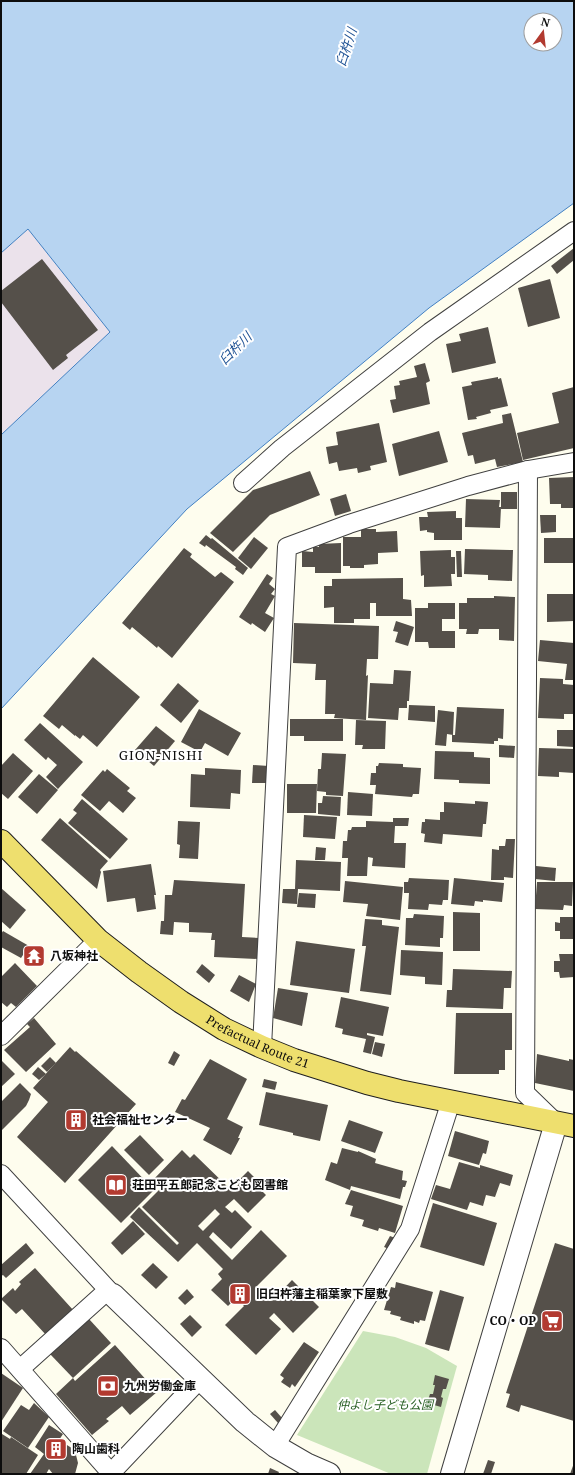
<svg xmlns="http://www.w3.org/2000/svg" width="575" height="1475" font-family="'Noto Serif','Noto Sans JP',serif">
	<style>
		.industrial { fill: #ebe2eb }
		.green { fill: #cbe5ba }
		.water { fill: #b7d4f1; stroke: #4380c2; fill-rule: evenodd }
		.building { fill: #55504a; fill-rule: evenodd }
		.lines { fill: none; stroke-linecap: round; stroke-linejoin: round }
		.minor-casing { stroke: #404040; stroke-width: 20 }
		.tertiary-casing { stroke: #404040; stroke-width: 24 }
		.primary-casing { stroke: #1e1e1e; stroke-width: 24 }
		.minor { stroke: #fff; stroke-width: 18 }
		.tertiary { stroke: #fff; stroke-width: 22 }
		.primary { stroke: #eedf6e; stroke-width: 22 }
		.labels { text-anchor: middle; stroke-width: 4; stroke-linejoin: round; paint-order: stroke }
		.poi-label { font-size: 12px; font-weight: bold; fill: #0d0d0d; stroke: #fff; text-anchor: start }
		.street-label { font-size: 12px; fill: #0d0d0d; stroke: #fff }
		.park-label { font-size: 12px; font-style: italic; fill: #275f22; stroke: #fff }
		.water-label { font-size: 13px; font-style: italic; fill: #205395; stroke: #fff }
		.neighbourhood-label { font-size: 13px; letter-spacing: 1px; fill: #0d0d0d; stroke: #fff }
	</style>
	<rect width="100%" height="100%" fill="#fefdee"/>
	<path class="industrial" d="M28,229L110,332L1,435V253Z"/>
	<path class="green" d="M363,1331L395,1337L426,1348L457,1366L427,1474H391L297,1435Z"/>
	<path class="water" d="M1,1H574V203L429,308L187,509L1,709V435L110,332L28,229L1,253ZM531,20H555V44H531Z"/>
	<g class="building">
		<path d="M574,248V260L557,274L551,266Z"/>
		<path d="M42,259L98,330L66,355L68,358L53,370L1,302V291Z"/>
		<path d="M550,279L560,318L528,327L518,288Z"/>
		<path d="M488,327L496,363L452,373L446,344L461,341L459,334Z"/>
		<path d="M425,363L430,381L426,383L430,404L393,413L390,400L396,399L394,386L400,385L399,381L417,377L414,366Z"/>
		<path d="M498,377V379L501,378L508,406L490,410L491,413L476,417L477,419L468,420L462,387L472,385L471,382Z"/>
		<path d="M574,387V448L523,460L517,433L559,423L552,393Z"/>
		<path d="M511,413L523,462L497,467L495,459L475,464L473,455L468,456L462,433L503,423L502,415Z"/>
		<path d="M379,423L387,462L370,466L371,470L358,473L357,468L339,471L337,462L329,464L326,447L338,445L336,432Z"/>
		<path d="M439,431L448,462L399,476L392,444Z"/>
		<path d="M310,471L320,495L270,515L233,552L210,533L253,490Z"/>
		<path d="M574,477V508H561V504H550L549,478Z"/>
		<rect x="501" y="492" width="16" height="17"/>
		<path d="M346,494L351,511L335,516L330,499Z"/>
		<path d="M466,499L500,500L499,507H501L500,528L465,527Z"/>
		<path d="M456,511V518H462V540H434V533L427,532V530L420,531L419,517H428L427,512Z"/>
		<path d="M540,515H556V532L541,533Z"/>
		<path d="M361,529H376V532L397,531L398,552L378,553V564L364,565V568H350V566H343V537H361Z"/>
		<path d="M206,535L211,539L212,538L248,568L243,575L235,569L236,567L206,545L205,547L199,543Z"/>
		<path d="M254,537L268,548L251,569L238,558Z"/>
		<rect x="544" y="538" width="30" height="25"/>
		<path d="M341,543V573H315V567H302V551L313,552V547H319V544Z"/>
		<path d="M184,548L192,554L190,557L215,577L221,572L234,582L172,658L158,646L157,648L132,627L130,630L122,623Z"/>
		<path d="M465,549L513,550L512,581L488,580V575L464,574Z"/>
		<path d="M451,550V557H455V574H451L452,586L424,587V575L421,576L420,551Z"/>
		<path d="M456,551H461L462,577H457Z"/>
		<path d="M267,574L273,578L269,584L275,589L271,594L275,596L265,613L274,618L265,632L252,623L251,625L239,617Z"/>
		<path d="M403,578V599L411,600L412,616H376V603H370V619H354V623H334V607L324,608V586H332V579Z"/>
		<path d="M547,594H574V621L547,622Z"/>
		<path d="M494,596L515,597L514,641L499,640V629H479L478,634H466L467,629H459V603H467V598H494Z"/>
		<path d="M428,603H455V619H442V631H455V648H429L428,642H415V608H428Z"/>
		<path d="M396,621L414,627L408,646L395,642L398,632L393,631Z"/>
		<path d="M294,623L379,626L378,659H367L366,676L368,675L366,720L334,718L335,714H325L326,680H315L316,664L293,663Z"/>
		<path d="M540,640L574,643V680H565L567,664L538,661Z"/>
		<path d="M93,657L140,697L97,747L83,735L80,739L75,735V736L62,725L59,729L43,716Z"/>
		<path d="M394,670L411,671L409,701H407V708H399L398,720L368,718L370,683L393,684Z"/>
		<path d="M540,678L563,679V684L574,685V714H564V719L538,718Z"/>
		<path d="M178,683L199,701L181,723L160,705Z"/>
		<path d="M409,705L435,706V722L408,720Z"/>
		<path d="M457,707L504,709L503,739L498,738V741H494V744L452,742V735H455Z"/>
		<path d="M199,709L241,733L228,756L205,743L200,752L181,742Z"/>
		<path d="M438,710L454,712L453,735L447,734L446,746L435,745Z"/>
		<path d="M290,719H343V741H304V736H290Z"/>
		<path d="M356,720L386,721L385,749H362L363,745H355Z"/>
		<path d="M40,723L83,762L58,789L46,777L57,765L48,757L46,760L24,740Z"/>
		<path d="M156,726L175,741L154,766L135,750Z"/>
		<path d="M557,730H574V747L557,746Z"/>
		<path d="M499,745L515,746L514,758L499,757Z"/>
		<path d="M539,748L574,749V773L559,772V777L538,776Z"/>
		<path d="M435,751L474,752V757L490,758V784L459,783V780L434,779Z"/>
		<path d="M13,753L33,771L8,799L1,793V766Z"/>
		<path d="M322,753L346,754L343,796L326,795V792L317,791L318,769H321Z"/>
		<path d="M379,763L403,764V767L421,768L419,794H413L412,797L375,794L376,785H370L371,773H376V766H378Z"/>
		<path d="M253,765L269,766V783H252Z"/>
		<path d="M205,768L241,770L240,794L231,793L230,809L190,807L191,774L205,775Z"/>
		<path d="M107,769L130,788L127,791L136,798L123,813L109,801L100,811L81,795L103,770L105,772Z"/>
		<path d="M39,774L58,790L37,814L18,797Z"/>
		<path d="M287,784H317L316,813H287Z"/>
		<path d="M348,792L373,794L372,816L347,815Z"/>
		<path d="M323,796L341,797L340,816L318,814V803H322Z"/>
		<path d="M82,799L128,839L110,859L68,823L77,813L73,810Z"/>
		<path d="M475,801L488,802L486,824H483L482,837L443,834L442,844L424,842L425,834L421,833L422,822H425V819L440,820V812H444V802L475,804Z"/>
		<path d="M304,815L337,817L335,839L303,837Z"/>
		<path d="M60,818L108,861L100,870L101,872L97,889L41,840Z"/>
		<path d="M393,818H409L408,826H395L394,843H406L405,868L372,866L373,858L368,857L367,876H347L348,858H342L343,841H347L348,830H351L352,827H366V821L393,822Z"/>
		<path d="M178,821L200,822L198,859L179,858L180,845L177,844Z"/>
		<path d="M506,839H515L513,878L504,877V880H491L492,849L499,850V846H505Z"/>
		<path d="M316,847L326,848L325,860H315Z"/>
		<path d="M296,860L341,862L340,891L298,889L297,904L282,903L283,889H295Z"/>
		<path d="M151,864L156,895H154L156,909L137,912L135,898L107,902L103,871Z"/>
		<path d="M536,866L556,868L555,881L535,879Z"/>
		<path d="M409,878L449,880L448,900H443L442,905L429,904L428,910L408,909L409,893H404V882H408Z"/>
		<path d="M454,878L504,883L502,902L483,900V902L475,901L474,906L451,904Z"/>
		<path d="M174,880L245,884L242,937L259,938L258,959L214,957L215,940H211L212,933L189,932V923L174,922L173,935L160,934L161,921H164L165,895H172Z"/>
		<path d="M345,881L403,887L400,920L366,916L368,904L343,902Z"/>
		<path d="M537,882H573L572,906L564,905L563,910L535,909Z"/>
		<path d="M1,888L26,910L10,929L1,921Z"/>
		<path d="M299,893L316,894L315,908L297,907Z"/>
		<path d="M453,912L480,913V951H453Z"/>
		<path d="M414,914L444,916L443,938H440V947L405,945L406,918H413Z"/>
		<path d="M560,917H574V939H560V931H555V922L560,923Z"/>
		<path d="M365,919L382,920V925L399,927L391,995L360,991L366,946H362Z"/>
		<path d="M3,931L29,946L21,958L1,947V934Z"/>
		<path d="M296,941L355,949L349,993L290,985Z"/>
		<path d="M401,950L443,952L442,985L425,984V977L400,975Z"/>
		<path d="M559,954H574V977L560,978L559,972H554V961H560Z"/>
		<path d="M15,963L37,986L16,1007L11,1003L7,1007L1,1002V977Z"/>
		<path d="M202,964L215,975L209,983L196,972Z"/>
		<path d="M453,969L512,971L511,988H504L503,1009L446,1007L447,990H452Z"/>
		<path d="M239,975L256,984L249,1002L230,991Z"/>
		<path d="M278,988L308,993L302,1026L273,1018Z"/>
		<path d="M341,997L389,1007L383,1036L367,1033V1035L375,1037L371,1054L363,1052L366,1039L342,1034L343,1029L335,1027Z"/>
		<path d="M456,1013H512V1050H505V1070H499V1074H454Z"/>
		<path d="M34,1018L56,1044L26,1072L4,1050L30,1027L27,1024Z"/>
		<path d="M375,1042L385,1044L382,1057L372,1054Z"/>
		<path d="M70,1047L75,1052L76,1051L136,1104L65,1183L17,1137L48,1102L33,1088Z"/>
		<path d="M174,1051L180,1055L174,1066L168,1063Z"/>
		<path d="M537,1054L569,1061V1059L574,1060V1091L535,1083Z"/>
		<path d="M50,1057L56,1063L47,1072L41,1066Z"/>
		<path d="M210,1059L247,1079L227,1119L243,1127L238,1138H240L231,1155L203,1140L210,1128L175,1112L182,1099L185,1100Z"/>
		<path d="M1,1060L15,1074L1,1087Z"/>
		<path d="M38,1067L46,1074L39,1080L32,1074Z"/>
		<path d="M264,1079L277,1082L275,1090L262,1087Z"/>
		<path d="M20,1083L31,1094L29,1100L26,1106L1,1131V1100L2,1101Z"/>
		<path d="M266,1092L328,1105L320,1141L293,1135V1133L259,1125Z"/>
		<path d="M349,1120L383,1132L375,1153L341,1141Z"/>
		<path d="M455,1131L489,1141L486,1154L483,1153L479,1165L448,1156Z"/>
		<path d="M140,1135L164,1160L149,1175L124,1150Z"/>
		<path d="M112,1146L154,1190L121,1223L78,1180Z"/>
		<path d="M342,1148L358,1152V1151L376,1159L375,1163L403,1171L402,1180L407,1181L405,1187H403L400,1199L351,1186L350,1190L325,1180L331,1162L337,1164Z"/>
		<path d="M182,1150L190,1158L194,1154L232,1191L239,1184L237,1182L248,1171L255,1178L252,1181L266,1195L248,1213L234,1199L225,1207L232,1213L235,1210L252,1227L231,1249L213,1232L209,1237L232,1260L261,1230L287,1256L257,1286L272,1301L292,1280L319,1307L293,1333L274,1313L269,1318L281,1329L256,1355L225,1325L244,1306L236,1298L228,1306L211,1290L222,1279L218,1274L223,1269L197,1243L178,1262L130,1217L139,1207L177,1245L179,1243L142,1207L160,1189L152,1181ZM215,1209L220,1214L203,1231L198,1226Z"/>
		<path d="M459,1162L480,1168V1165L513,1175L510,1186L500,1183L495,1197L486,1195L483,1206L470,1202L467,1210L431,1199L436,1185L450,1189Z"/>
		<path d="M351,1190L403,1206L395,1233L379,1228L378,1231L362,1226L364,1220L350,1216L353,1206L345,1204Z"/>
		<path d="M433,1203L497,1223L484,1266L420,1247Z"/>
		<path d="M133,1221L145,1234L122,1255L111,1243Z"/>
		<path d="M390,1236L395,1238L389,1249L384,1247Z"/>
		<path d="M26,1243L34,1253L6,1278L3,1275L1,1276V1265Z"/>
		<path d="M555,1243L574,1249V1421L521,1405L519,1412L506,1407L510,1394L506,1393Z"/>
		<path d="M153,1263L168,1277L156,1289L141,1275Z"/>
		<path d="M35,1268L74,1311L47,1336L22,1309L16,1314L1,1299L13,1288L15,1291L21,1284L19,1282Z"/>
		<path d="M396,1282L433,1292L425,1321L420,1320L419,1323L414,1321V1324L400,1320L401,1317L390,1314L391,1311L384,1310L391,1287L395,1288Z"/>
		<path d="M187,1289L194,1297L185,1305L178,1298Z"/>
		<path d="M440,1290L464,1297L449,1351L425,1344Z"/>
		<path d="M190,1315L202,1327L192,1337L180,1324Z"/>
		<path d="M89,1319L111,1343L73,1378L50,1354Z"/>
		<path d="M304,1342L319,1352L295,1387L292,1384L290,1388L281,1382L284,1378L280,1375Z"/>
		<path d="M115,1345L157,1392L130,1415L122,1406L106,1419L109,1421L92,1435L56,1394L73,1378L75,1381Z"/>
		<path d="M1,1373L23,1388L1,1422Z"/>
		<path d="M435,1375L449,1379L446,1389H443L441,1397L443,1398L441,1407L427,1403L430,1394H433L435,1385H433Z"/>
		<path d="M34,1403L49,1417L28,1448L3,1431L21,1405L29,1410Z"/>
		<path d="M275,1410L282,1418L278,1423L270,1414Z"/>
		<path d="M49,1425L63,1434L59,1440L78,1452L76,1455L78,1463L75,1474H53L49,1469L46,1474H30L44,1454L35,1447Z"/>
		<path d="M2,1434L10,1439L11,1437L38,1455L26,1474H3L1,1472Z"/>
		<path d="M488,1460L495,1462L491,1474H483Z"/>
		<path d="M574,1463V1474H570Z"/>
		<path d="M270,1468L279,1472L278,1474H268Z"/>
	</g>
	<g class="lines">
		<g class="minor-casing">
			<g id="minor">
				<path d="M528,470L525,1093L556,1123"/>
				<path d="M243,483L282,448L430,332L574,231"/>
				<path d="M1,1036L98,940"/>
				<path d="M262,1047L287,547L349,524L468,486L528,470L574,462"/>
				<path d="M1,1174L113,1295"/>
				<path d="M1,1348L111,1473"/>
				<path d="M20,1369L108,1290"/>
				<path d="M275,1446L410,1229L451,1101"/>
				<path d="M110,1474L200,1379"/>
			</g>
		</g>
		<g class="tertiary-casing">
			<g id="tertiary">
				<path d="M113,1295L245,1422L275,1446L306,1464L329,1474"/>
				<path d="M452,1474L556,1123"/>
			</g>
		</g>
		<g class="primary-casing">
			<g id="primary">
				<path id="s1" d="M1,841L98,940L139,972L181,1002L224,1029L262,1047L294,1060L367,1083L399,1091L574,1126"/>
			</g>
		</g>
		<use href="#minor" class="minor"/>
		<use href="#tertiary" class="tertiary"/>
		<use href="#primary" class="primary"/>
	</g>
	<defs>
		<g id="temple-square" transform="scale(1.15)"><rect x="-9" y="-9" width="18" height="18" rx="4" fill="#b23a30" stroke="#fff"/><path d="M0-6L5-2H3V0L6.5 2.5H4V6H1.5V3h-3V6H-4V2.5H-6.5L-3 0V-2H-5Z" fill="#fff"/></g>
		<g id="building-square" transform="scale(1.15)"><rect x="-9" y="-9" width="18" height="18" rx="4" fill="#b23a30" stroke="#fff"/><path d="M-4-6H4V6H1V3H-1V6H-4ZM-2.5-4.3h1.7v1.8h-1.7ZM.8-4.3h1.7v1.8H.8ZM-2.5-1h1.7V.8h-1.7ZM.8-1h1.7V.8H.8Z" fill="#fff"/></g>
		<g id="library-square" transform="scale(1.15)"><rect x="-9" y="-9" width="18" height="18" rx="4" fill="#b23a30" stroke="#fff"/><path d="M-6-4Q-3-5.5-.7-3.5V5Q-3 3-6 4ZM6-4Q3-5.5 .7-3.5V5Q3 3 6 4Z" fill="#fff"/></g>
		<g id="supermarket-square" transform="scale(1.15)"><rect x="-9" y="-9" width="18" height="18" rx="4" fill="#b23a30" stroke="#fff"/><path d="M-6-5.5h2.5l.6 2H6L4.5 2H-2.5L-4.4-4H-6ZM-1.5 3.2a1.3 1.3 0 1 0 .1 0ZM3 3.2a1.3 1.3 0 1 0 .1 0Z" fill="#fff"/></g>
		<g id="bank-square" transform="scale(1.15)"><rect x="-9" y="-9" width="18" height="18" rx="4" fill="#b23a30" stroke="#fff"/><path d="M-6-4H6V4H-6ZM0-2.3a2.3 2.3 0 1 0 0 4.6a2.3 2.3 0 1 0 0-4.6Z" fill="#fff"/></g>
	</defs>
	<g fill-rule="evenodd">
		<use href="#temple-square" x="34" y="956"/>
		<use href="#building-square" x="76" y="1120"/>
		<use href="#library-square" x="116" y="1185"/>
		<use href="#building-square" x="240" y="1294"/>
		<use href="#supermarket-square" x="552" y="1321"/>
		<use href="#bank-square" x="108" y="1386"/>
		<use href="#building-square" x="56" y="1449"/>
	</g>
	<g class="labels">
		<g class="poi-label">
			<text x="50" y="960">八坂神社</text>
			<text x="92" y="1124">社会福祉センター</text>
			<text x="132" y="1189">荘田平五郎記念こども図書館</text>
			<text x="256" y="1298">旧臼杵藩主稲葉家下屋敷</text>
			<text x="536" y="1325" text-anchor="end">CO・OP</text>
			<text x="124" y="1390">九州労働金庫</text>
			<text x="72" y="1453">陶山歯科</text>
		</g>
		<g class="street-label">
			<text dy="4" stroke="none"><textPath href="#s1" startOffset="329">Prefactual Route 21</textPath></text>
		</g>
		<g class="park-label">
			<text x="385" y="1409">仲よし子ども公園</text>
		</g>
		<g class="water-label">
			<text transform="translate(346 47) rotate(-72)" y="5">臼杵川</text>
			<text transform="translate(235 348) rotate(-45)" y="5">臼杵川</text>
		</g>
		<g class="neighbourhood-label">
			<text x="161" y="760">GION-NISHI</text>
		</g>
	</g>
	<rect width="575" height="1475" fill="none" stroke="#0d0d0d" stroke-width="4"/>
	<g transform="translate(543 32) rotate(15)"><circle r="19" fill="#ffffff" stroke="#9e9e9e"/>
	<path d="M0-3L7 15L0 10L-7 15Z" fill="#b23a30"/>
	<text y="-6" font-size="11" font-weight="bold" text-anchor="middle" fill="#0d0d0d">N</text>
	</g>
</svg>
